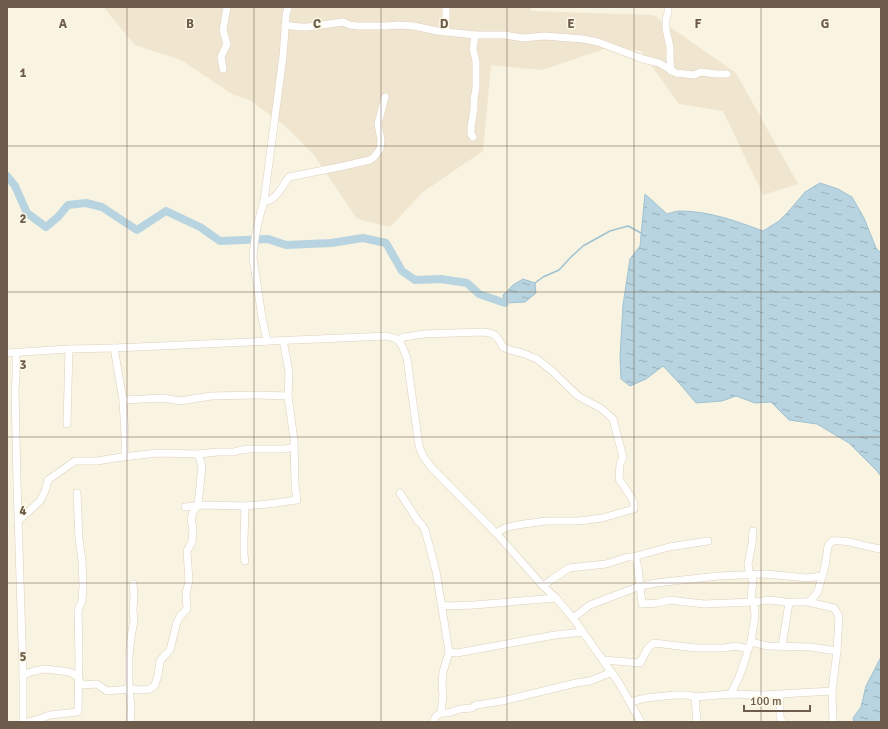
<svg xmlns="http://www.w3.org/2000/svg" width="888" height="729" font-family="Signika,sans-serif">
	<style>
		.residential { fill: #f0e6d0 }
		.water { fill: url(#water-ripples); stroke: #9fc2d1 }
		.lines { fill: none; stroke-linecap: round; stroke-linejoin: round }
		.stream { stroke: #9fc2d1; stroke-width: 1.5 }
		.river { stroke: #b8d4e0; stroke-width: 8 }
		.minor-casing { stroke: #dcd0be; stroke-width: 8 }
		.minor { stroke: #fff; stroke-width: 7 }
		.grid { fill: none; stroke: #6d5c4b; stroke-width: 1; stroke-opacity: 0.55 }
		.grid-label { font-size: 13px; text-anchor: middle; font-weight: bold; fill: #6d5c4b; stroke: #fdf7e6; stroke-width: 3; stroke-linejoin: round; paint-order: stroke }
	</style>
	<defs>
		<pattern id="water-ripples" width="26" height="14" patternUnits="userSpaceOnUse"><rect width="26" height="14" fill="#b8d4e0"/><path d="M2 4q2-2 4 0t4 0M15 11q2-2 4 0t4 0" fill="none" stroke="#9aafb8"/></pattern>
	</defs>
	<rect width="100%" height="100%" fill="#f9f3e1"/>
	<path class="residential" d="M104,7H531V11L653,15L736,73L798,184L763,195L723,111L679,104L641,51L610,47L542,70L491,65L483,151L423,192L390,227L357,219L314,155L284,125L251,101L232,94L181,60L135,45L105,9Z"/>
	<g class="water">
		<path d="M820,183L838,189L852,197L864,218L876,248L881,253V476L877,471L849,443L817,424L789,420L771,402L755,403L736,396L722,401L696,403L680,384L663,366L646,379L630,386L621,379L620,357L623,305L630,259L640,246L645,194L667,214C671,213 676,211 680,211C709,211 736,221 763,231L779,221L788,212L805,192Z"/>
		<path d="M523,279L535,283L536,293L525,302L505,303L503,295L513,285Z"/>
		<path d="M881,657V722H854L853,718L861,707L866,686Z"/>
	</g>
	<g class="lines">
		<path class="stream" d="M535,283L543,277L559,270L571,257L583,246L610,231L628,226L641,233"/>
		<path class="river" d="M7,176L15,186L27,213L46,227L58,217L68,205L86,203L102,207L120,219L137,230L166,211L200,227L220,241L268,239L286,245L331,243L363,238L386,243L402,271L415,280L441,279L467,283L479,294L505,303"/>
		<g class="minor-casing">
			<g id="minor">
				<path d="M446,7V21L445,25L447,32"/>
				<path d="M668,7V13L666,18V29L670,47V59L671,71"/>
				<path d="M285,25L299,27H308L343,22L350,25L358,26H387L398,25L414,26L437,31L475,35H505L523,38L544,36L583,39L598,42L643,59L659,63L676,73L694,75L701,72L716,74H727"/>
				<path d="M223,69L221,57L227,44L223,30L227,7"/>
				<path d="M473,137L471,134V127L474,109V99L476,88V61L473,49L475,35"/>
				<path d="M264,201C267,201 271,200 273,198C280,193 284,183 289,177L344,166L370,160L374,157L380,149L381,140L378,124L385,97"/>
				<path d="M398,340L404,337L424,334L483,332C496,333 497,336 503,347L510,350L522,353L537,359L551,370L578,396L602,409L613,419L623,457L620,464L619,479L633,500L634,505V509L602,518L579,521H546L517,525L505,528L496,533"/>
				<path d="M267,341L262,317L253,258C254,239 258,220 264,201L283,56L286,16L288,7"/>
				<path d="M114,348L123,400L125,436V456"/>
				<path d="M7,353L69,349L114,348L387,336L394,338L398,340L402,346L407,358L411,388L419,446L423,456L431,467L496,533L543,586L556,598L573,618L619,683L641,722"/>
				<path d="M16,353V378L15,389L17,483L23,675V722"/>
				<path d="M123,400L163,398L180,401L211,396L258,395L288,396"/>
				<path d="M67,424L69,349"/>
				<path d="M400,493L418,521L422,525L425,530L436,571L449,652L443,672L442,685L443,695L441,713"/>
				<path d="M245,506L244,540V555L245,561"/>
				<path d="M185,507L204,505L245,506L268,504L297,500L295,485L294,440L288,396L289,372L283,340"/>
				<path d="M18,521L40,501L45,491L48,480L75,461H97L115,458L157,453L198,454L218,452H234L241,450L249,449H286L293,447"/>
				<path d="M633,557L636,559L638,568L642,604L658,603L669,600L704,604L754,602L769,600L779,601L789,603L793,602H808L834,608L839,616L837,651L832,691L833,722"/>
				<path d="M543,586L551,580L569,568L606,564L628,557H633L669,547L708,541"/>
				<path d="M808,602L814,597L818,591L825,566L828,546L832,541C848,539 865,547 881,549"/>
				<path d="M441,604L448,606L474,605L556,598"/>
				<path d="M573,618L590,605L640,586L656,583L718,576L766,574L807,578L822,576"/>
				<path d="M751,642L768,646L811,647L837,651"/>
				<path d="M782,646L789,603"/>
				<path d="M449,652L457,653L555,635L583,632"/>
				<path d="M604,660L640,663L648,648L654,643L696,648H724L736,646L748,649"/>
				<path d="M23,675L34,671L45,669L70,672L78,677L82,685L97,684L107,691L129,689L142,690L150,689L155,685L158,675L160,661L164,656L170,650L177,622L180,616L187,609L186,593L189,581L187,551L192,542L193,529L191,519L193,512L198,505L202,466L198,454"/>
				<path d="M731,694L739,677L746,657L748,649L751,642L755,616L754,602L751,597L753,580L749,571L748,564L752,544L753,531"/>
				<path d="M780,695V717L783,722"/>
				<path d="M695,697L697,722"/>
				<path d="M630,702L646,698L675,695H687L695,697L731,694L763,695L832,691"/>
				<path d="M28,722L42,718L50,715L78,712L79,656L78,610L82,601L83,586L82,561L79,539L77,493"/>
				<path d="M130,722L131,707L129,689V656L131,637L134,621L133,610L134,595L133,584"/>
				<path d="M433,722L436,716L441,713H448L460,709L472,708L476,705L502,701L535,693L576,683L590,681L612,672"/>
			</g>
		</g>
		<use href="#minor" class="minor"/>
	</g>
	<path class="grid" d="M127,7V722M254,7V722M381,7V722M507,7V722M634,7V722M761,7V722M7,146H881M7,292H881M7,437H881M7,583H881"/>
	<g class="grid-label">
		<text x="63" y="28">A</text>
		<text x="190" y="28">B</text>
		<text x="317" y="28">C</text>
		<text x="444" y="28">D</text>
		<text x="571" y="28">E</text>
		<text x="698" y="28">F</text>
		<text x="825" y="28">G</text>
		<text x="23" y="77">1</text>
		<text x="23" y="223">2</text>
		<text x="23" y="369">3</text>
		<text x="23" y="515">4</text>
		<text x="23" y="661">5</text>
	</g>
	<rect width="888" height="729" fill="none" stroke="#6d5c4b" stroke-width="16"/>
	<path d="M744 705v6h66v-6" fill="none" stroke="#6d5c4b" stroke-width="2"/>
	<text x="750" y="705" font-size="12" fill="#6d5c4b" stroke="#fdf7e6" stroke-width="3" paint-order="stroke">100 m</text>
</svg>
